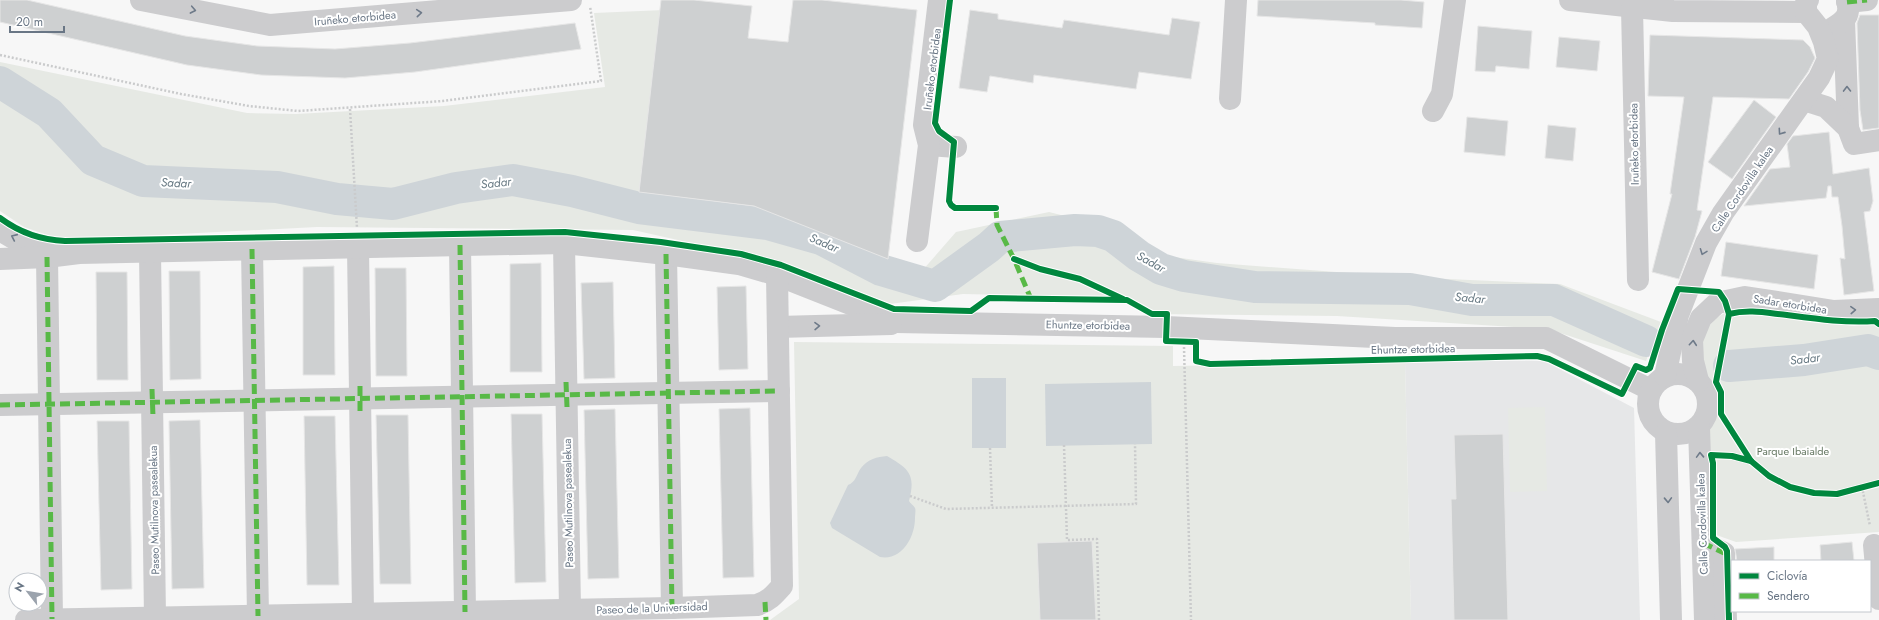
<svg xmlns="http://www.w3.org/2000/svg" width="1879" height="620" font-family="Jost,sans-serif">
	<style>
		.built { fill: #e6e7e8 }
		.green { fill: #e6e9e4 }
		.water { fill: #ced4d8 }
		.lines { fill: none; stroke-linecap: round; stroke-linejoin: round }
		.river { stroke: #ced4d8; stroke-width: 32 }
		.building { fill: #ced0d1; stroke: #e6e6e6 }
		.path { stroke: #cacbcc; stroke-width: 2.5; stroke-dasharray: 2 2; stroke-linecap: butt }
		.minor { stroke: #ccccce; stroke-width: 22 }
		.quiet { stroke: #58b947; stroke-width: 5; stroke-dasharray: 10 5; stroke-linecap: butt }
		.cycleway-casing { stroke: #fff; stroke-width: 8 }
		.cycleway { stroke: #00873e; stroke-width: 6 }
		.oneway { stroke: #6e7a89 }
		.labels { text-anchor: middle; stroke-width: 4; stroke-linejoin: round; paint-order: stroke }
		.street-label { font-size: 11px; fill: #697685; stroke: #fff }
		.park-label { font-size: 11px; fill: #667863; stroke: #fff }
		.water-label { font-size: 12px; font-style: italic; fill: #657781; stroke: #fff }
	</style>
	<rect width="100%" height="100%" fill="#f7f7f7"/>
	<path class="built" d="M1495,360L1544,361L1634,408L1640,620H1411L1405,362Z"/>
	<g class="green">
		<path d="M664,10L638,197L750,214L821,236L884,264L922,271L956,232L1049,212L1113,228L1145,253L1217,263L1403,277L1560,284L1661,322L1646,361L1548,329L1337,316L1152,314L1127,300L1046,296L963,294L890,304L819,276L736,253L633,230L317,227L62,240L24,227L0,211V62L247,113L296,114L444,106L605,87L594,13Z"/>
		<path d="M1732,309L1743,312L1854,326L1879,322V532L1736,542L1708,532L1706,432L1714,415L1717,400L1705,380L1702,343L1705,330L1716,318Z"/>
		<path d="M794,342L1173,346V366L1405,362L1411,620H770L799,599Z"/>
		<path d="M1545,407L1547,491L1510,492L1508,408Z"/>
	</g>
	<g class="water">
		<rect x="972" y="378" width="34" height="70"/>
		<path d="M1151,382L1152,444L1046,446L1045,384Z"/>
		<path d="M887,456C909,469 916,474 909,501C910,503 914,506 915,508C916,510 915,515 915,518C915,537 902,561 880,557L832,528L830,523L848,485C856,482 856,475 861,468C868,459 877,457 887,456Z"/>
	</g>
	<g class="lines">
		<g class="river">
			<path d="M0,82L49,113L93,160L143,181L277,187L337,199L393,204L456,188L513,180L572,191L639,208L768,224L821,239L881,270L935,286L989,247L1000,237L1075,230L1098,231L1113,236L1139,256L1161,269L1184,276L1255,287L1410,289L1472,300H1554L1646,341"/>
			<path d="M1729,366L1804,360L1868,350L1879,354"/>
		</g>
	</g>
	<g class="building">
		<path d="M0,0H27L185,36L257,46L335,49L410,43L575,23L581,49L415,72L345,78L261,75L187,65L0,22Z"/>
		<path d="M661,0H694L752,6L748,38L788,42L793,0H822L917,10L888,259L754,206L639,192Z"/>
		<path d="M1258,0H1401L1424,2L1422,28L1375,25V23L1257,16Z"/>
		<path d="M970,10L998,14V19L1062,28L1064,20L1169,35L1172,18L1200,22L1191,79L1139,72L1136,89L1034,75L1033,83L990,76L987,92L959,88Z"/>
		<path d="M1860,15H1879V128L1863,130L1860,110L1857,23Z"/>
		<path d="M1478,26L1532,31L1529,69L1496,66L1495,72L1475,71Z"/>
		<path d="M1650,35L1803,40L1810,47L1815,58L1808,72L1789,99L1713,97L1697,210L1702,211L1695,237L1679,279L1652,272L1672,194H1670L1684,97L1648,96Z"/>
		<path d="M1559,37L1600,41L1597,71L1556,67Z"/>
		<path d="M1754,100L1776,117L1732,179L1708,162Z"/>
		<path d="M1467,117L1508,121L1505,156L1464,152Z"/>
		<path d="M1548,125L1576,128L1573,161L1545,158Z"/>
		<path d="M1829,132L1833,174L1869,168L1873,201L1870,211L1864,212L1874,291L1844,295L1840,258L1845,259L1842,226L1838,197H1832L1831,186H1828L1826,198L1744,206L1770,169L1790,167L1787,144L1793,136Z"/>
		<path d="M1726,242L1818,255L1814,289L1721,276Z"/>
		<path d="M541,263L542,372H510V264Z"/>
		<path d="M334,266L335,375H303V267Z"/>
		<path d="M375,268H406L407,376H376Z"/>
		<path d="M169,271H200L201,379L170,380Z"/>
		<path d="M96,272H127L128,380H97Z"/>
		<path d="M613,282L615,378L584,379L581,283Z"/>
		<path d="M746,286L748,369L719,370L717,287Z"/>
		<path d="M750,408L754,577L723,578L719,409Z"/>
		<path d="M615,409L619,578L588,579L584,410Z"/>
		<path d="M511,414H542L546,582L515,583Z"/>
		<path d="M376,415H408L411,584H380Z"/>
		<path d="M304,416H335L339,585H307Z"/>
		<path d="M200,420L204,588L172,589L169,421Z"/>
		<path d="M97,421H129L132,589L101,590Z"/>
		<path d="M1503,434L1508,620H1454L1451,499H1456L1454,435Z"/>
		<path d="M1092,541L1096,620H1040L1037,543Z"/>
		<path d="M1852,542L1854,561H1821L1820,545Z"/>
		<path d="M1774,547V561H1737L1735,549Z"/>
	</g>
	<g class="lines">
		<g class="path">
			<path d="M0,55L181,94L249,106L298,111L443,101L601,81L590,6"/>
			<path d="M350,109L357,228"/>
			<path d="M1184,347L1191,620"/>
			<path d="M1717,374L1728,320"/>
			<path d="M1717,385L1721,392V414L1751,461L1769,476L1790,487L1814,493L1837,494L1879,483"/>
			<path d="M1064,445L1067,540L1097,539L1099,620"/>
			<path d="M990,448L992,508"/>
			<path d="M1718,455L1732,456L1751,461"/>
			<path d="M1862,487L1870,526"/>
			<path d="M910,496L946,509L1136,504L1135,444"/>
		</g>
		<g class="minor">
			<path d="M141,0L270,25L571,0"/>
			<path d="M1570,0L1673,11L1806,12"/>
			<path d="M1847,2L1867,0"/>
			<path d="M1632,8L1638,280"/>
			<path d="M1844,20L1848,128"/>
			<path d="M1833,28C1845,20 1851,16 1847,0"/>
			<path d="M1230,99L1236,0"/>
			<path d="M1804,100L1826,107L1848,128L1854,144L1879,140"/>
			<path d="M1433,111L1442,94L1455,0"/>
			<path d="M929,145L956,147"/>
			<path d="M0,230L13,238L56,249"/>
			<path d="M917,241L929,145L924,125L939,0"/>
			<path d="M564,243L570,610"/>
			<path d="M460,245L465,612"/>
			<path d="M358,247L363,614"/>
			<path d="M252,249L258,616"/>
			<path d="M150,252L155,618"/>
			<path d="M666,254L672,608"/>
			<path d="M47,257L52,619"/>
			<path d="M0,259L47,257L79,253L564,243L666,254L739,264L777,275L896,322L1166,327L1395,338H1546L1651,390"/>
			<path d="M778,327L891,324"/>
			<circle cx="1678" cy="404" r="30"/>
			<path d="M1665,376L1678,315L1706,243L1723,213L1819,78L1828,59L1824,42L1818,27L1806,12V3L1808,0"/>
			<path d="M1698,381L1693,361L1692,340L1701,318L1717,303L1745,297L1834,311L1879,309"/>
			<path d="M0,405L779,391"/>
			<path d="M1699,427L1705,620"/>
			<path d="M1666,433L1671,620"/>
			<path d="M1703,543L1724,553L1726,620"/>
			<path d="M1874,545L1879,599"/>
			<path d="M26,620L672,608L757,605C769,601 774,595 782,586L777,275"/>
		</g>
		<g class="quiet">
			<path d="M1847,2L1867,0"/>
			<path d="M996,208L997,225L1014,259L1031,299"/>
			<path d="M460,245L465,612"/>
			<path d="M252,249L258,616"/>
			<path d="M666,254L672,608"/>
			<path d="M47,257L52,619"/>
			<path d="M566,382L567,407"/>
			<path d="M360,386V414"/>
			<path d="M152,389L153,417"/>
			<path d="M0,405L779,391"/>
			<path d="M1703,543L1724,553V558"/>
			<path d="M765,602L766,620"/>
		</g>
		<g class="cycleway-casing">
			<g id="cycleway">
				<path d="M950,0L935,123L939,131L954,142L949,201L951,205L955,208H996"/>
				<path d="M0,218C20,233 40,240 65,241L565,232L661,242L741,254L781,265L894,309L971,311L989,298L1127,300L1152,314H1167L1166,341L1196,342V361L1210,364L1537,356L1549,359L1622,394L1636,366L1646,370L1650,368L1662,330L1678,289L1719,292L1725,301L1729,314"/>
				<path d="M1014,259L1040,269L1080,279L1123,299"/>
				<path d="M1879,324L1875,321C1845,323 1817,319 1787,315C1767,313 1749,309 1729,314L1716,382L1721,392V414L1751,461L1769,476L1790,487L1814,493L1837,494L1879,483"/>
				<path d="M1729,620L1727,551L1725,547L1713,538V463L1711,455L1732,456L1751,461"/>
			</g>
		</g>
		<use href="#cycleway" class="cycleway"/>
	</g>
	<defs><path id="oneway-chevron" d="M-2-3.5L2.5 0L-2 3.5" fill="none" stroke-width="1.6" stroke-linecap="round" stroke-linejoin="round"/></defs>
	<g class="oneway">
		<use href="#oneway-chevron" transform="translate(193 10) rotate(11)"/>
		<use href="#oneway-chevron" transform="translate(419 13) rotate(-5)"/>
		<use href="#oneway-chevron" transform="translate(1847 89) rotate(-91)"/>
		<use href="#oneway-chevron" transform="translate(1781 132) rotate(125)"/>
		<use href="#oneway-chevron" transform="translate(14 237) rotate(-156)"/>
		<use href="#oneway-chevron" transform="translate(1703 252) rotate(111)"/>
		<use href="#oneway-chevron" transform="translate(1853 310) rotate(-3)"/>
		<use href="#oneway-chevron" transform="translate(817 326) rotate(-1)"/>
		<use href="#oneway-chevron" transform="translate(1693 343) rotate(-85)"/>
		<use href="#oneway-chevron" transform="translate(1700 455) rotate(-92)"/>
		<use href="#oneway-chevron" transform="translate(1668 500) rotate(88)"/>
	</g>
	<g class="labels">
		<g class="street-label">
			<text transform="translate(355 18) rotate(-5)" y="4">Iruñeko etorbidea</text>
			<text transform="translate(932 69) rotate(-83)" y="4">Iruñeko etorbidea</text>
			<text transform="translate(1634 144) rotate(-91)" y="4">Iruñeko etorbidea</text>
			<text transform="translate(1742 189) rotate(-56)" y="4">Calle Cordovilla kalea</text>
			<text transform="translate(1790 304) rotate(9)" y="4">Sadar etorbidea</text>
			<text transform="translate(1088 325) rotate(1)" y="4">Ehuntze etorbidea</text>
			<text transform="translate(1413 349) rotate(-1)" y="4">Ehuntze etorbidea</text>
			<text transform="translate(568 503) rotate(-91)" y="4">Paseo Mutilnova pasealekua</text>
			<text transform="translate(154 510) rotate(-91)" y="4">Paseo Mutilnova pasealekua</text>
			<text transform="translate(1702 524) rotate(-92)" y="4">Calle Cordovilla kalea</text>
			<text transform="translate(652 608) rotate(-2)" y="4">Paseo de la Universidad</text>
		</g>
		<g class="park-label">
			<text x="1793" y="455">Parque Ibaialde</text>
		</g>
		<g class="water-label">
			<text transform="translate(176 183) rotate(3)" y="4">Sadar</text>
			<text transform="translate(496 183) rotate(-6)" y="4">Sadar</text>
			<text transform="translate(824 243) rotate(23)" y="4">Sadar</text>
			<text transform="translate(1151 262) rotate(29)" y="4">Sadar</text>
			<text transform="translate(1470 298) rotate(5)" y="4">Sadar</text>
			<text transform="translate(1805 359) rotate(-7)" y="4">Sadar</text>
		</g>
	</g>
	<rect x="1731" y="560" width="140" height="52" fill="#ffffff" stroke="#c3c8ce"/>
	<rect x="1739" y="573" width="20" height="6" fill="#00873e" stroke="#c3c8ce"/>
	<text x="1767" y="580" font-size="12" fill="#697685">Ciclovía</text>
	<rect x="1739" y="593" width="20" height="6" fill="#58b947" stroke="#c3c8ce"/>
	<text x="1767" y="600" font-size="12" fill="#697685">Sendero</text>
	<g transform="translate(28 592) rotate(301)"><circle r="19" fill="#ffffff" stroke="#c3c8ce"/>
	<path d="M0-3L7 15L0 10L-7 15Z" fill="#9ba3ad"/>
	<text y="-6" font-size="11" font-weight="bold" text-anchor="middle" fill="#697685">N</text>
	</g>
	<path d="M10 26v6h54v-6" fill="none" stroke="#697685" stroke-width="2"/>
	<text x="16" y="26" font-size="12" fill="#697685" stroke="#ffffff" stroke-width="3" paint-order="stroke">20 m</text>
</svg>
